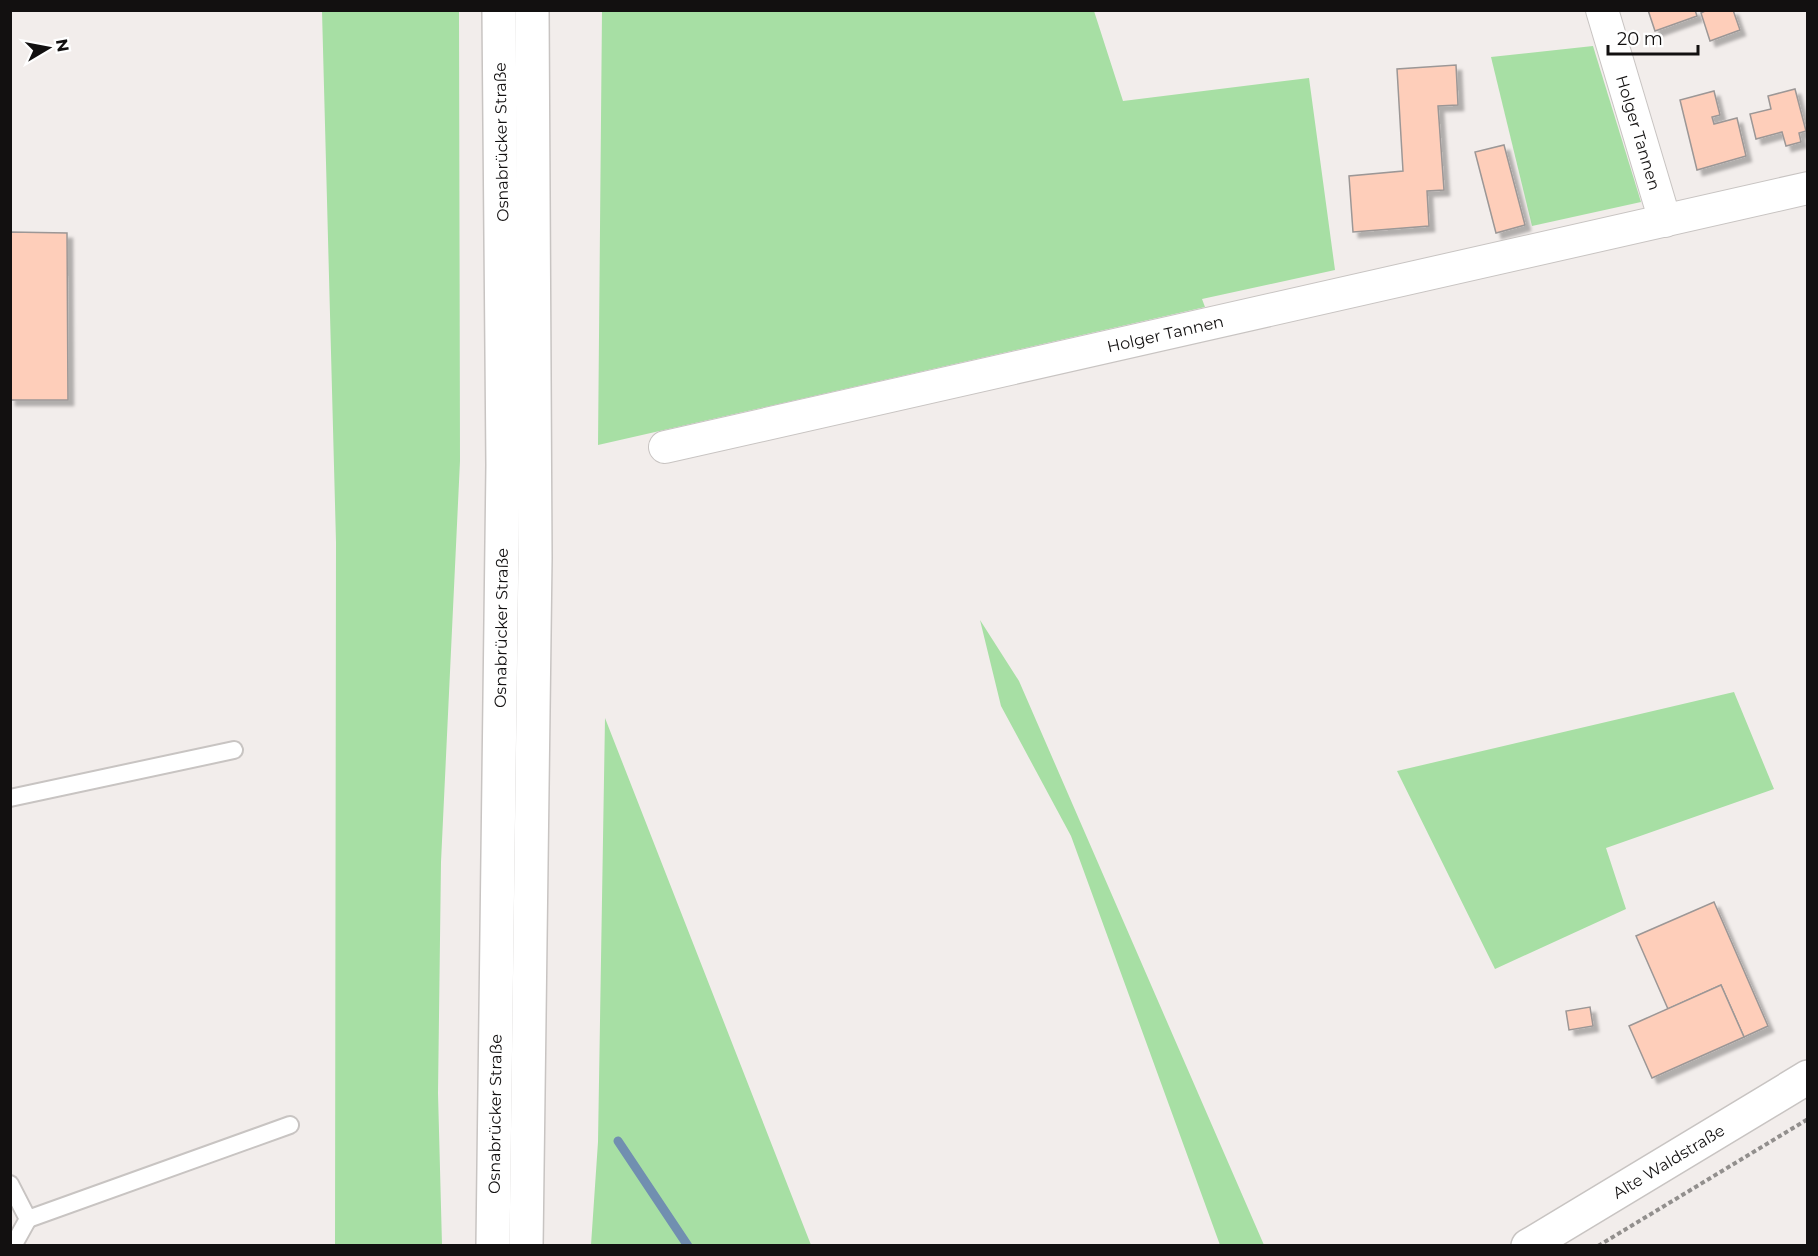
<svg xmlns="http://www.w3.org/2000/svg" width="1818" height="1256" font-family="Montserrat,sans-serif">
	<style>
		.green { fill: #a7dfa4 }
		.lines { fill: none; stroke-linecap: round; stroke-linejoin: round }
		.stream { stroke: #718fb0; stroke-width: 9 }
		.building { fill: #feceba; stroke: #9c9796; stroke-width: 1.5; filter: url(#shadow) }
		.service-casing { stroke: #c8c4c2; stroke-width: 20 }
		.minor-casing { stroke: #c8c4c2; stroke-width: 34 }
		.tertiary-casing { stroke: #c8c4c2; stroke-width: 36 }
		.secondary-casing { stroke: #c8c4c2; stroke-width: 36 }
		.path { stroke: #928f8d; stroke-width: 4; stroke-dasharray: 4.5 3; stroke-linecap: butt }
		.service { stroke: #fff; stroke-width: 16 }
		.minor { stroke: #fff; stroke-width: 32 }
		.tertiary { stroke: #fff; stroke-width: 33 }
		.secondary { stroke: #fff; stroke-width: 33 }
		.labels { text-anchor: middle; stroke-width: 6; stroke-linejoin: round; paint-order: stroke }
		.street-label { font-size: 16px; fill: #121010; stroke: #fff }
	</style>
	<defs>
		<filter id="shadow"><feDropShadow dx="5.5" dy="5.5" stdDeviation="1.5" flood-color="#0004"/></filter>
	</defs>
	<rect width="100%" height="100%" fill="#f2edeb"/>
	<g class="green">
		<path d="M322,11H459L460,461L441,862L438,1093L442,1245H335L336,542Z"/>
		<path d="M602,11H1094L1123,101L1309,78L1335,270L1202,299L1205,307L598,445Z"/>
		<path d="M1593,46L1641,202L1532,226L1491,57Z"/>
		<path d="M980,620L1019,681L1264,1245H1220L1071,836L1001,706Z"/>
		<path d="M1734,692L1774,789L1606,848L1626,909L1495,969L1397,771Z"/>
		<path d="M605,718L811,1245H591L598,1142Z"/>
	</g>
	<g class="lines">
		<path class="stream" d="M618,1141L688,1246"/>
	</g>
	<g class="building">
		<path d="M1648,10H1695L1697,16L1655,31Z"/>
		<path d="M1707,10H1733L1740,30L1710,41L1701,13Z"/>
		<path d="M1456,65L1458,105L1438,106L1444,190L1427,191L1429,226L1353,232L1349,176L1403,171L1397,69Z"/>
		<path d="M1795,89L1806,131L1799,133L1801,142L1786,146L1782,132L1756,139L1750,114L1771,109L1768,96Z"/>
		<path d="M1714,91L1720,115L1712,117L1714,124L1737,118L1746,156L1697,170L1680,100Z"/>
		<path d="M1504,145L1525,225L1496,233L1475,152Z"/>
		<path d="M10,232L67,233L68,400H10Z"/>
		<path d="M1714,902L1768,1026L1744,1037L1721,985L1668,1009L1636,936Z"/>
		<path d="M1721,985L1744,1037L1652,1078L1629,1026Z"/>
		<path d="M1590,1007L1593,1026L1569,1030L1566,1011Z"/>
	</g>
	<g class="lines">
		<g class="service-casing">
			<g id="service">
				<path d="M10,798L234,750"/>
				<path d="M10,1184L28,1219L13,1246"/>
				<path d="M28,1219L290,1125"/>
			</g>
		</g>
		<g class="minor-casing">
			<g id="minor">
				<path id="s1" d="M1602,10L1665,221"/>
				<path id="s2" d="M665,447L1808,188"/>
			</g>
		</g>
		<g class="tertiary-casing">
			<g id="tertiary">
				<path id="s3" d="M1528,1246L1808,1077"/>
			</g>
		</g>
		<g class="secondary-casing">
			<g id="secondary">
				<path id="s4" d="M493,1246L503,465L499,10"/>
				<path d="M526,1246L535,558L532,10"/>
			</g>
		</g>
		<path class="path" d="M1598,1246L1808,1119"/>
		<use href="#service" class="service"/>
		<use href="#minor" class="minor"/>
		<use href="#tertiary" class="tertiary"/>
		<use href="#secondary" class="secondary"/>
	</g>
	<g class="labels">
		<g class="street-label">
			<text dy="6" stroke="none"><textPath href="#s1" startOffset="128">Holger Tannen</textPath></text>
			<text transform="translate(501 142) rotate(-91)" y="6">Osnabrücker Straße</text>
			<text dy="6" stroke="none"><textPath href="#s2" startOffset="513">Holger Tannen</textPath></text>
			<text dy="6" stroke="none"><textPath href="#s4" startOffset="618">Osnabrücker Straße</textPath></text>
			<text dy="6" stroke="none"><textPath href="#s4" startOffset="132">Osnabrücker Straße</textPath></text>
			<text dy="6" stroke="none"><textPath href="#s3" startOffset="164">Alte Waldstraße</textPath></text>
		</g>
	</g>
	<rect width="1818" height="1256" fill="none" stroke="#121010" stroke-width="24"/>
	<g transform="translate(48 48) rotate(80)" stroke="#ffffff" stroke-width="4.5" paint-order="stroke">
	<path d="M0-4.5L10 22L0 15L-10 22Z" fill="#121010"/>
	<text y="-9" font-size="16" font-weight="bold" text-anchor="middle" fill="#121010">N</text>
	</g>
	<path d="M1608 45v9h90v-9" fill="none" stroke="#121010" stroke-width="3"/>
	<text x="1617" y="45" font-size="18" fill="#121010" stroke="#ffffff" stroke-width="4.5" paint-order="stroke">20 m</text>
</svg>
